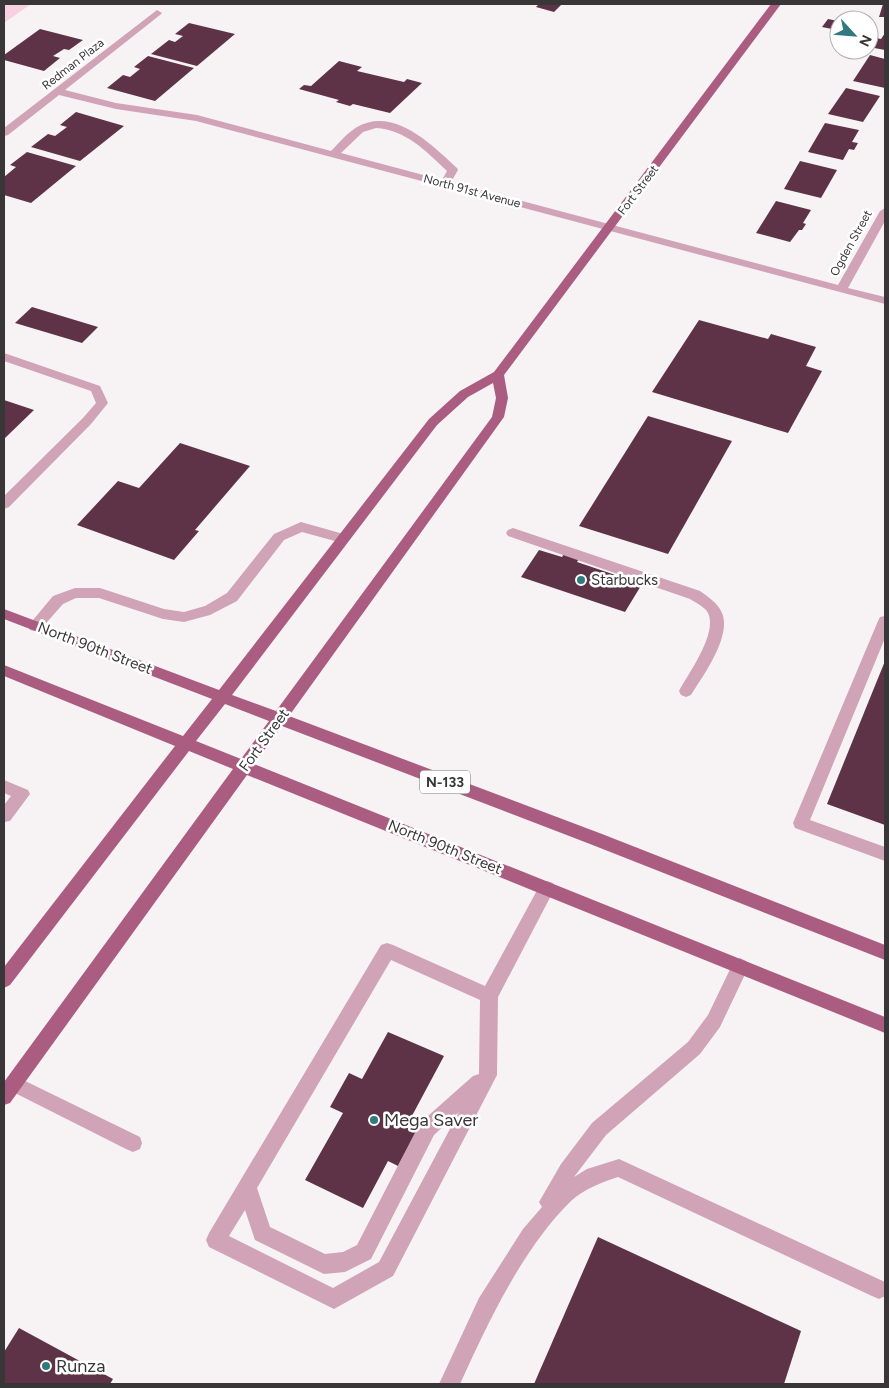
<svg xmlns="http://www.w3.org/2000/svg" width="889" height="1388" font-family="Figtree,sans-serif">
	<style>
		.green { fill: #f8d0e0 }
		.building { fill: #5e3347 }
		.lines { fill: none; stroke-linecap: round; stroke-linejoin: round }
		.minor { fill: #d0a3b6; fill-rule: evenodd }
		.major { fill: #ab5d81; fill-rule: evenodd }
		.poi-dot { fill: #30797e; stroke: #fff; stroke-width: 2 }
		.labels { text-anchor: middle; stroke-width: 5; stroke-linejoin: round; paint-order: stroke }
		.far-street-label { font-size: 12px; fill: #383637; stroke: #fff }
		.shield { fill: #fff; stroke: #747273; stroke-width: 1 }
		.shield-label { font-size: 14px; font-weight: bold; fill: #383637 }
		.poi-label { font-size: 15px; fill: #383637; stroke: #fff; text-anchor: start }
		.street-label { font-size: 15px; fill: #383637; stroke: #fff }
		.near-poi-label { font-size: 18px; fill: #383637; stroke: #fff; text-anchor: start }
	</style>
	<rect width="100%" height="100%" fill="#f7f3f4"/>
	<path class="green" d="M4,4H31L4,23Z"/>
	<g class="building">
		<path d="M539,4H562L554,12L536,7Z"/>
		<path d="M883,4H885V17H879Z"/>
		<path d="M828,19L838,21L832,29L822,27Z"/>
		<path d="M189,23L235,34L197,66L151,54L169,40L175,42L183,36L175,34Z"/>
		<path d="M40,29L83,40L69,50L64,49L53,56L60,58L44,71L4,60V55Z"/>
		<path d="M885,33V50L869,47L871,37L881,39Z"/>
		<path d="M870,55L885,59V88L853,81Z"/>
		<path d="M148,56L194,68L155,101L107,88L123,75L130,77L140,69L134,67Z"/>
		<path d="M339,61L362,67L357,71L404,82L407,79L422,83L390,113L353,104L350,106L336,102L339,100L299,89L304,85L311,86Z"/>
		<path d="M846,88L880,96L863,122L828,114Z"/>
		<path d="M76,112L124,126L80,161L31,147L48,134L55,136L67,127L60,125Z"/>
		<path d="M825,123L859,130L852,142L858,143L854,150L849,149L843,160L808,152Z"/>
		<path d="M27,152L76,166L31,203L4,195V177L16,167L10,165Z"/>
		<path d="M800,161L837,170L821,198L784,189Z"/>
		<path d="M776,201L811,210L803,223L806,224L802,230H799L790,242L756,233Z"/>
		<path d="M32,307L98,327L82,343L15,323Z"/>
		<path d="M699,320L768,339L771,334L816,347L806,366L822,371L788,433L652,392Z"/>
		<path d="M4,400L34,410L4,439Z"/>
		<path d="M648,416L732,441L668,554L579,526Z"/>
		<path d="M180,443L250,466L195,530L199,531L174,560L77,525L118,481L139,488Z"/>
		<path d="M539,550L562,557L565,552L580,557L577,562L642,584L625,612L521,577Z"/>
		<path d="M885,661V825L827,804Z"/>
		<path d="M388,1032L444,1056L406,1127L416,1132L398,1166L388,1161L363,1208L305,1180L343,1113L330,1107L349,1073L362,1079Z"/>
		<path d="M598,1237L801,1331L784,1384H534Z"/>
		<path d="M19,1328L113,1379L110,1384H4V1352Z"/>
	</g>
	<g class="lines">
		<g class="minor">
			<path d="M157,10L162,13L160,15L65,90L116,103L197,115L331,151C339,143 347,133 357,127C394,106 432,145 457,168L458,170L451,182L838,285L880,211L885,208V221L848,288L885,297V304L196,121L116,109L59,95L8,135L4,136V128ZM376,128C406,130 426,151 447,171L442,180L341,153L363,132Z"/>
			<path d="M4,353L100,386L108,403L91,424L9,507L4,509V496L83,418L96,403L91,391L4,361Z"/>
			<path d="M301,522L347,535L349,538L347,541L342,543L302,532L284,540L237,601L210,615L184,622L163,619L99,598H76L63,604L40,630L35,631L30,630L28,626L53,596L75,588H100L164,609L184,612L205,606L227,593L274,534Z"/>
			<path d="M513,528L700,591C708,597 718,603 722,613C732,636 703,676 691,695L686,697L681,695L679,691C688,674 718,634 708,613C705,607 696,603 690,599L508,536L506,533L508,530Z"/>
			<path d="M885,616V638L810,820L885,847V861L795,828L793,823L878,621L880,617Z"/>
			<path d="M4,780L28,790L30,794L10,821L4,822V805L11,796L4,793Z"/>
			<path d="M547,881L553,883L555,888L498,997L497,1075L393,1276L334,1309L209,1247L206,1240L209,1233L381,945L387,943L393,945L485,986L541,883ZM391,960L480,1000L479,1074L473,1076L420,1123L357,1245L343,1252L325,1254L270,1227L257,1188ZM459,1112L379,1262L333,1288L229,1236L245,1210L255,1240L324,1274L345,1272L371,1259L434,1135Z"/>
			<path d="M740,958L746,961L749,966L720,1027L700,1054L606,1135L574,1177L587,1169L619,1159L885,1282V1296L879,1299L872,1296L618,1177C602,1182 584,1189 571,1201C522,1249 488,1323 460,1384H439L479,1298L523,1229L542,1207L539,1202L561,1164L592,1123L688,1042L708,1015L734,961Z"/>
			<path d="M15,1076L140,1137L142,1143L140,1149L133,1152L126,1149L9,1090L6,1084L9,1078Z"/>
		</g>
		<path class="major" d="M771,4H781L504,375L508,398L504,417L289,716L602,834L885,945V960L590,844L282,726L254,764L885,1017V1033L247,775L10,1103L4,1105V1082L233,769L189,751L10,985L4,988V967L175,746L4,676V665L183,736L212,699L4,619V609L219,690L429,419L460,391L494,372ZM493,383L496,398L492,417L276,711L232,695L437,425L468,397ZM225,704L269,721L241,759L196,741Z"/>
	</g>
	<g class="poi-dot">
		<circle cx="581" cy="580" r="5"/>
		<circle cx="374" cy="1120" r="5"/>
		<circle cx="46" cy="1366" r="5"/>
	</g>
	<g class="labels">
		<g class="far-street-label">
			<text transform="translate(73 64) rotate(-38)" y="4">Redman Plaza</text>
			<text transform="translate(638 190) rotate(-53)" y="4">Fort Street</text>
			<text transform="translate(472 191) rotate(15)" y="4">North 91st Avenue</text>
			<text transform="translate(851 243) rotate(-61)" y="4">Ogden Street</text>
		</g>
		<rect class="shield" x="420" y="770.5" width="50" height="23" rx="4"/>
		<g class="shield-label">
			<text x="445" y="787">N-133</text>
		</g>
		<g class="poi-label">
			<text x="591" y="585">Starbucks</text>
		</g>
		<g class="street-label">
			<text transform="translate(95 648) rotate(21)" y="5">North 90th Street</text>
			<text transform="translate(264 740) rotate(-54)" y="5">Fort Street</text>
			<text transform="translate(445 847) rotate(22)" y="5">North 90th Street</text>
		</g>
		<g class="near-poi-label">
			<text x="384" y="1126">Mega Saver</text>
			<text x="56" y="1372">Runza</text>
		</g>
	</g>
	<rect width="889" height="1388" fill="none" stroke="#383637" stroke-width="10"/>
	<g transform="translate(854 35) rotate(116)"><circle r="24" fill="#ffffff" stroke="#afafaf"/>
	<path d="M0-4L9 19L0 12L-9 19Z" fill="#30797e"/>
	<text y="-8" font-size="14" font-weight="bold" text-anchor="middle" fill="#383637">N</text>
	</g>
</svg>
